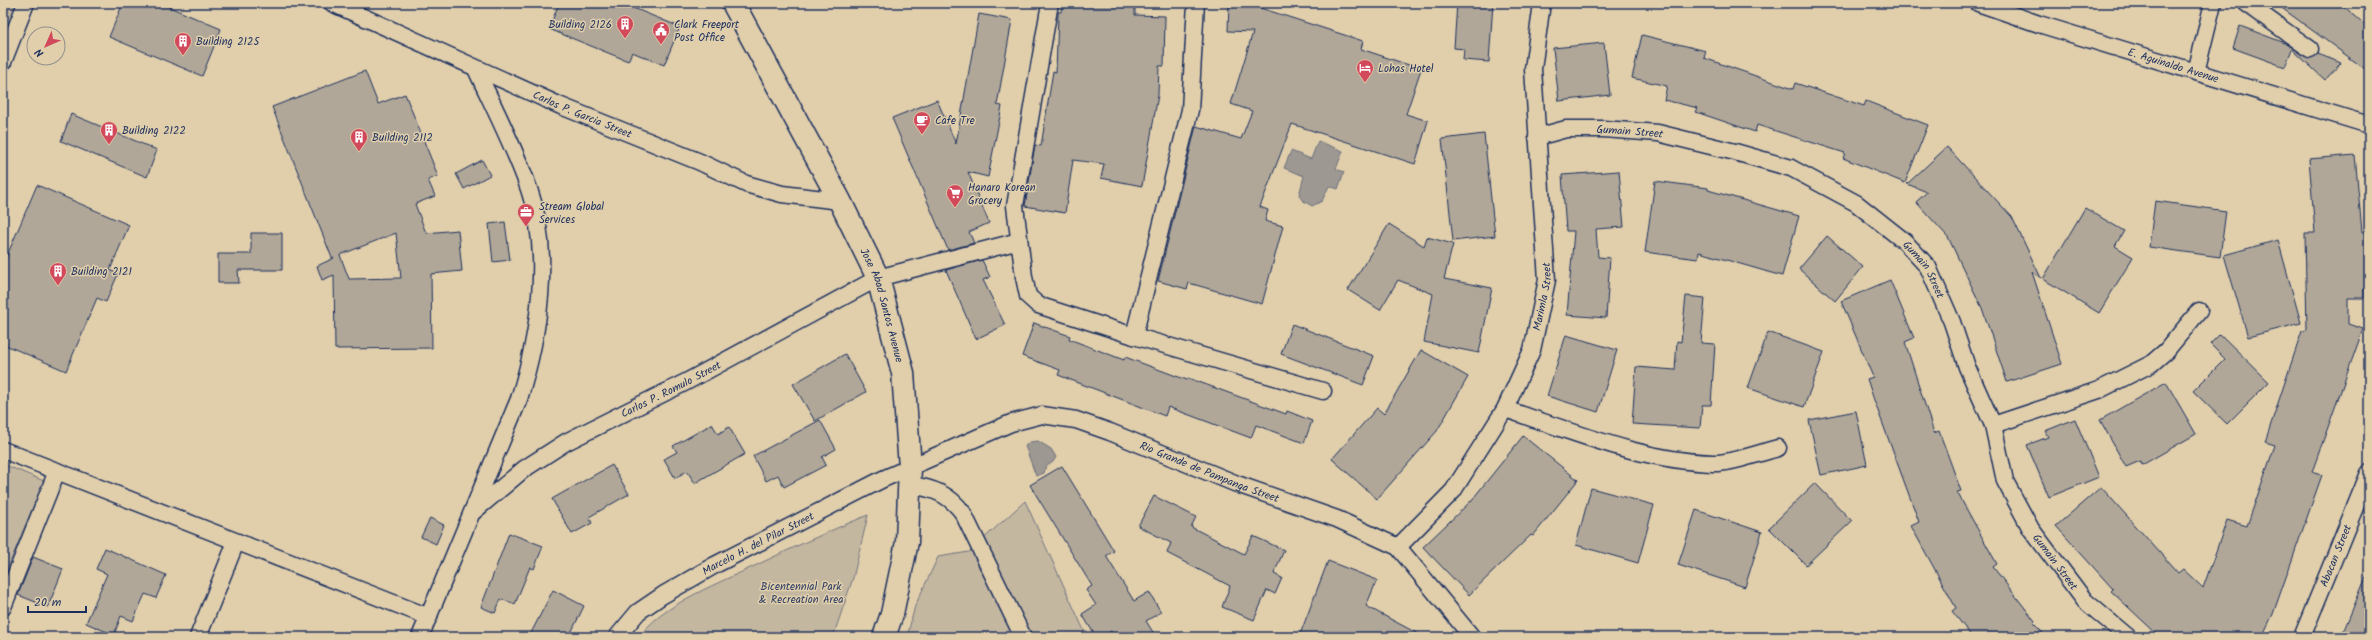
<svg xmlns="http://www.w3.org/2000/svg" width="2372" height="640" font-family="Kalam,sans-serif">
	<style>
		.green { fill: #c4b7a0; stroke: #70737f }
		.water { fill: #9e9892; stroke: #6a6e7d }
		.building { fill: #b0a798; stroke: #1b2f5e; fill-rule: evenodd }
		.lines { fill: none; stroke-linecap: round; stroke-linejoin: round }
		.street-casing { stroke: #1b2f5e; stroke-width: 19 }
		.secondary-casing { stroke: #1b2f5e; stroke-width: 25 }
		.street { stroke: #e1cfac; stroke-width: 16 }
		.secondary { stroke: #e1cfac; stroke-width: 22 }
		.labels { text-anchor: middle; stroke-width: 3; stroke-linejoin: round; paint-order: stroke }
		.poi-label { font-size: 11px; fill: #1b2f5e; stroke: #e1cfac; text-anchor: start }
		.street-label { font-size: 11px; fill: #1b2f5e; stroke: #e1cfac }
		.park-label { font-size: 11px; fill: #2c3d65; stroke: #e1cfac }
	</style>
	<rect width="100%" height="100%" fill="#e1cfac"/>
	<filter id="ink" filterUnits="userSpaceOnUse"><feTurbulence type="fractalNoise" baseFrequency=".025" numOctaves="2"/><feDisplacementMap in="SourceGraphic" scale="8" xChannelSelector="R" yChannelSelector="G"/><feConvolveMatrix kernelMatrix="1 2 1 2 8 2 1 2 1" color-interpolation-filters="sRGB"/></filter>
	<g filter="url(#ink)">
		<g class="green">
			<path d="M3,3H17L3,41Z"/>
			<path d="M3,464L44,481L3,579Z"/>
			<path d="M1025,501L1087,637H907L915,606L938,557L969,552Z"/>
			<path d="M868,515L853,578L833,637H639C661,606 712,586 746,570C786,551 826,532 868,515Z"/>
		</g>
		<g class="water">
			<path d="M1318,141L1343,151L1336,169L1344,172L1338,189L1329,186L1322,201L1312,206L1302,200L1299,195L1304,176L1284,168L1291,151L1311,159Z"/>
			<path d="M1038,441L1051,449L1056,457L1053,462L1046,466L1044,473L1036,476L1025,446L1030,442Z"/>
		</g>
		<g class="building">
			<path d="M123,3H160L221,29L202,76L109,37Z"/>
			<path d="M559,3H633L631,7L680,27L664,65L632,52L628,61L549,29Z"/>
			<path d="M1062,3H1135V15L1165,16L1164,66H1159L1158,95L1142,186L1101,178L1104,164L1073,160L1065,213L1025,206L1035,145L1041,146L1053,71L1056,72L1058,15V12H1061Z"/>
			<path d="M1229,3H1245L1363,41L1361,49L1421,69L1406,114L1428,121L1415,164L1292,124L1260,207L1268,210L1265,221L1283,226L1262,304L1189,283L1187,289L1158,281L1196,126L1241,139L1252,111L1231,104L1253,32L1228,31Z"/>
			<path d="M1457,3H1493L1489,62L1463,60L1464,49L1454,48Z"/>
			<path d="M2275,3H2340L2369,28V72Z"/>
			<path d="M979,14L1012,20L997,105L1002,106L988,177L968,172L989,223L969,232L974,243L948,250L892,118L937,100L956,144Z"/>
			<path d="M2240,26L2285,43L2309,58L2318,54L2341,63L2325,80L2292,49L2285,67L2233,48Z"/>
			<path d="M1642,35L1706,51L1704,58L1793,89L1795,83L1864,106L1866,101L1928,125L1905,183L1843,158L1845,153L1757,125L1755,132L1696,112L1698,108L1664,100L1667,86L1632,78Z"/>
			<path d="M1604,43L1610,95L1559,101L1553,48Z"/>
			<path d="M365,71L378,104L405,94L438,176L428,180L435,196L415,204L426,233L458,230L462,271L431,274L432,348L335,349L334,275L322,280L317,266L334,258H332L272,107ZM396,233L401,278L349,279L340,255Z"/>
			<path d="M71,114L157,150L147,177L61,141Z"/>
			<path d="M1484,134L1495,236L1453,241L1442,139Z"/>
			<path d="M1947,147L2012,217L2041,278L2032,272L2062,364L2007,382L1982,308L1948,237L1916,202L1927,192L1907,184Z"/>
			<path d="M2355,155L2362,232H2369V289H2364V298H2348V324L2363,329L2312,472L2322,475L2273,614L2262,637H2160L2111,591L2113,589L2056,526L2101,487L2178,573L2183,569L2203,588L2227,520L2247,526L2275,445L2265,442L2302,331L2307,330L2305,233H2315L2309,159Z"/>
			<path d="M482,160L490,175L464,189L456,174Z"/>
			<path d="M1619,171L1624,227L1596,229L1598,257L1610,258L1606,318L1567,315L1574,231H1566L1562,175Z"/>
			<path d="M1655,181L1708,188V190L1799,216L1782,276L1699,252L1698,259L1645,252Z"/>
			<path d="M37,185L129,225L110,270L118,274L106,302L97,298L66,371L3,344V265Z"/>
			<path d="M2155,201L2226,211L2220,257L2149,247Z"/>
			<path d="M2085,208L2124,231L2115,246L2133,257L2099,313L2043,279Z"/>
			<path d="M505,222L510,260L493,262L489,224Z"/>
			<path d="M1389,224L1424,246L1427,237L1453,244L1444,279L1492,288L1479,353L1424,342L1433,294L1398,280L1380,310L1348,290Z"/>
			<path d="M251,233H282V270H238L239,283H218V254H251Z"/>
			<path d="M1827,236L1863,267L1835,301L1799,269Z"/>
			<path d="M2278,240L2301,323L2248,337L2224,255Z"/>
			<path d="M982,260L990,277L983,280L1005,325L976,339L946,270Z"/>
			<path d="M1890,280L1914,338L1905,342L1934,433L1939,431L1961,491L1957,492L1997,564L1993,567L2035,621L2033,623L2047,637H1972L1952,611L1956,608L1911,526L1919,522L1874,400L1867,379L1873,377L1841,301Z"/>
			<path d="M1686,296L1705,298L1701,343L1715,344L1711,405H1702L1700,428L1632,424L1636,367L1675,370L1677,341L1681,342Z"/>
			<path d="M1034,323L1070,336L1069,339L1124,360L1125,357L1187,380L1188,378L1286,414L1287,411L1312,421L1304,443L1256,425L1251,438L1168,407L1165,416L1058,375L1060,370L1022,356Z"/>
			<path d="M1292,324L1374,356L1363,385L1281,354Z"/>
			<path d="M1768,332L1824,352L1804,407L1748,388Z"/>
			<path d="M2220,334L2269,382L2227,424L2193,391L2225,359L2210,344Z"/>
			<path d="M1566,335L1617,350L1598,412L1547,396Z"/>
			<path d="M1421,350L1468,377L1437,431L1377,499L1332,459L1377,408L1384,414Z"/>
			<path d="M845,354L866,392L815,421L793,384Z"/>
			<path d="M2166,382L2196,434L2142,465L2140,461L2126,467L2100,420Z"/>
			<path d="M1856,411L1867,465L1821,475L1809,420Z"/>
			<path d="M2075,419L2099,477L2049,497L2027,445L2048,437L2045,431Z"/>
			<path d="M820,420L836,449L822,457L826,465L784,487L778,475L766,481L753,456Z"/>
			<path d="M712,424L718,434L729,427L745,454L695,483L687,471L675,478L664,459L677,452L673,446Z"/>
			<path d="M1523,436L1578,480L1533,536L1531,535L1469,595L1423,547L1471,501Z"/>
			<path d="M612,465L629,494L589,517L592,523L572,534L552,499Z"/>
			<path d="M1062,466L1114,551L1106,556L1134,601L1149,592L1161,612L1146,621L1156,637H1115L1111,631L1102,637H1096L1082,614L1096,605L1086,590L1092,586L1030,485Z"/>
			<path d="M1815,483L1852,521L1806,565L1769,528Z"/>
			<path d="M1591,488L1654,505L1638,563L1576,545Z"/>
			<path d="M1154,496L1196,517L1191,527L1244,554L1253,536L1284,550L1274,574L1282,578L1275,594L1267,590L1254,620L1222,607L1230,586L1167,553L1171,543L1138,526Z"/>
			<path d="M1696,510L1762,532L1745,587L1678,565Z"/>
			<path d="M430,518L444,525L436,544L421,537Z"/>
			<path d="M509,533L543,546L534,569L530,567L515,604L501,599L495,613L481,607Z"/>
			<path d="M105,548L166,575L156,598L145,594L133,621L121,616L114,635L86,623L107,574L96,569Z"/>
			<path d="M33,557L63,569L48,607L18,595Z"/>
			<path d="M1328,561L1377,580L1366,606L1424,637H1299Z"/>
			<path d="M2369,570V637H2341Z"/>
			<path d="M553,590L584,606L569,637H529Z"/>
		</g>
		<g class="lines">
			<g class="street-casing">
				<g id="street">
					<path id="s1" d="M332,3L561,106L700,162L746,184L782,194L840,201"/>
					<path d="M1050,3L1015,206L1024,277L1028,296L1038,305L1134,336L1323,391"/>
					<path id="s2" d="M1978,3L2039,24L2369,125"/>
					<path d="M2246,3L2310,49"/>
					<path d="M3,62L26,3"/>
					<path d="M2196,72L2213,3"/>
					<path id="s3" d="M1537,137L1566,129H1603L1658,133L1735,152L1791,168L1856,203L1904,241L1928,267L1952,322L1967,367L1993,425L2005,481L2031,529L2085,601L2128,637"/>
					<path d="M1134,336L1190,110L1196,3"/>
					<path d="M1505,409C1572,431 1642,461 1713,463C1729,464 1762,452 1778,448"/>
					<path d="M1993,425L2099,390L2151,364L2166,351L2199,311"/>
					<path d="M3,450L429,617"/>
					<path d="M910,485C933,488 949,494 963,513L1023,637"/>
					<path id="s4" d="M473,512L524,469L566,442L686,382L878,278L1019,241"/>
					<path id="s5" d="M1398,547L1453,491L1505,409L1532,350L1547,280L1533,69L1542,3"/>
					<path d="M3,607L57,471"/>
					<path d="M198,637L236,542"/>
					<path d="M420,637L519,399C539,335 552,254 529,189C515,148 494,108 476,69"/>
					<path id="s6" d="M617,637L638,612L663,595L715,565L883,479L1011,423L1042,415L1076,420L1110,432L1237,484L1337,519L1398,547L1472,637"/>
					<path id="s7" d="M2302,637L2369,473"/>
				</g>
			</g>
			<g class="secondary-casing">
				<g id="secondary">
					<path id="s8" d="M733,3L840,201L878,278L903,373L910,467L907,542L892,614L884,637"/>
				</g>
			</g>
			<use href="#street" class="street"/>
			<use href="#secondary" class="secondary"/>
		</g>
	</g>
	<defs>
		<g id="building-pin" transform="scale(0.9)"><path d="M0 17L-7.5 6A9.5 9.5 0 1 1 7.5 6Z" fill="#d1495b" stroke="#e1cfac"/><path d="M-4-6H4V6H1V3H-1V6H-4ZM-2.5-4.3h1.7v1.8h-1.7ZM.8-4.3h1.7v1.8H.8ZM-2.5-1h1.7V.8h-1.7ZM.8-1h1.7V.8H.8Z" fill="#fff"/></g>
		<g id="civic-pin" transform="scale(0.9)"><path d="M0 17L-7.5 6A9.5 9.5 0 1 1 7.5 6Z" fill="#d1495b" stroke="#e1cfac"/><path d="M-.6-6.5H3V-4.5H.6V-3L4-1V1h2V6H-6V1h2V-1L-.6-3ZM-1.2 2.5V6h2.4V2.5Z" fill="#fff"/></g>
		<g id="hotel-pin" transform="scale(0.9)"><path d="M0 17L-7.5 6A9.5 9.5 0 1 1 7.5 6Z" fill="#d1495b" stroke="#e1cfac"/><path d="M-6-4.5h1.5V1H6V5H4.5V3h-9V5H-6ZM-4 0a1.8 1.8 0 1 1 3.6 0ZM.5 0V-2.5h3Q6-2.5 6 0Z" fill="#fff"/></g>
		<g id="cafe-pin" transform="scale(0.9)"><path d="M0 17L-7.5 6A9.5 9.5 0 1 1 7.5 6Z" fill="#d1495b" stroke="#e1cfac"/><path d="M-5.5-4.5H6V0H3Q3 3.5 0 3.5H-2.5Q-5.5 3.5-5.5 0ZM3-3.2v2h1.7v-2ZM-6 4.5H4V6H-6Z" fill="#fff"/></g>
		<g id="supermarket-pin" transform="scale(0.9)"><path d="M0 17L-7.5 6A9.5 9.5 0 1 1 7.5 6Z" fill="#d1495b" stroke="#e1cfac"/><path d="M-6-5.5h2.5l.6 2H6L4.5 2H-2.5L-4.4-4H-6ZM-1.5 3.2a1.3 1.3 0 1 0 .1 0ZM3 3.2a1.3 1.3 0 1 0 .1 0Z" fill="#fff"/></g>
		<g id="office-pin" transform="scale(0.9)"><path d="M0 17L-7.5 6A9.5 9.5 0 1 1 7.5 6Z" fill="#d1495b" stroke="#e1cfac"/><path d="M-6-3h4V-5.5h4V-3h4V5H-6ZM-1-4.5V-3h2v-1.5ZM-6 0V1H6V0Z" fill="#fff"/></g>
	</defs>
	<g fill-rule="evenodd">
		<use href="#building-pin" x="625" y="24"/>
		<use href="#civic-pin" x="661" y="30"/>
		<use href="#building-pin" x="183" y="41"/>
		<use href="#hotel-pin" x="1365" y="68"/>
		<use href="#cafe-pin" x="922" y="120"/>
		<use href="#building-pin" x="109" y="130"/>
		<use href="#building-pin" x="359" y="137"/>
		<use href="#supermarket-pin" x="955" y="193"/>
		<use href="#office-pin" x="526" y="212"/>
		<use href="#building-pin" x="58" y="271"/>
	</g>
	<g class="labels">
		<g class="poi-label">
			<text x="612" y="28" text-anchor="end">Building 2126</text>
			<text x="674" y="28">Clark Freeport<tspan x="674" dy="13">Post Office</tspan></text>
			<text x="196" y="45">Building 2125</text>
			<text x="1378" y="72">Lohas Hotel</text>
			<text x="935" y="124">Cafe Tre</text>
			<text x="122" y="134">Building 2122</text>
			<text x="372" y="141">Building 2112</text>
			<text x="968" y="191">Hanaro Korean<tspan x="968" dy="13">Grocery</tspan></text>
			<text x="539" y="210">Stream Global<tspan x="539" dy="13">Services</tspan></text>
			<text x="71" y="275">Building 2121</text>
		</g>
		<g class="street-label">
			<text dy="4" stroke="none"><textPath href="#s2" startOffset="205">E. Aguinaldo Avenue</textPath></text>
			<text dy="4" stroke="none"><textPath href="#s1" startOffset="274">Carlos P. Garcia Street</textPath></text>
			<text dy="4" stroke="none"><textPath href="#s3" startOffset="94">Gumain Street</textPath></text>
			<text dy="4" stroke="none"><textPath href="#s3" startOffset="430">Gumain Street</textPath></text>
			<text dy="4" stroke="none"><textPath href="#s5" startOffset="295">Marimla Street</textPath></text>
			<text dy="4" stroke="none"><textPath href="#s8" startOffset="338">Jose Abad Santos Avenue</textPath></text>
			<text dy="4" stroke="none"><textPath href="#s4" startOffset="234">Carlos P. Romulo Street</textPath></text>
			<text dy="4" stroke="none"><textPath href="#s6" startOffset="661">Rio Grande de Pampanga Street</textPath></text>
			<text dy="4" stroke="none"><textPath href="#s6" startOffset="171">Marcelo H. del Pilar Street</textPath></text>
			<text dy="4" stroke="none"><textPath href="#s7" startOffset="88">Abacan Street</textPath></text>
			<text dy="4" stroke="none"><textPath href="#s3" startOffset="754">Gumain Street</textPath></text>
		</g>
		<g class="park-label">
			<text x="801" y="590">Bicentennial Park<tspan x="801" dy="13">&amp; Recreation Area</tspan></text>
		</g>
	</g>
	<rect width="2372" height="640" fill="none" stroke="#e1cfac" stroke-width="16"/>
	<rect x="8" y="8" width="2356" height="624" fill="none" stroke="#1b2f5e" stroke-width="1.5" filter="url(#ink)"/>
	<g transform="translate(46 46) rotate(225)"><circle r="19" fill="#e1cfac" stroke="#928f8d"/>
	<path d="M0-3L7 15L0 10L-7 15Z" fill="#d1495b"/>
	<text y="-6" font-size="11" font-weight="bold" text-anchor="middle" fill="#1b2f5e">N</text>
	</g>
	<path d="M28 606v6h58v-6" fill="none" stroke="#1b2f5e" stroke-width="2"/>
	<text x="34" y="606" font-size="12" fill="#1b2f5e" stroke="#e1cfac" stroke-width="3" paint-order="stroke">20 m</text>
</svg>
